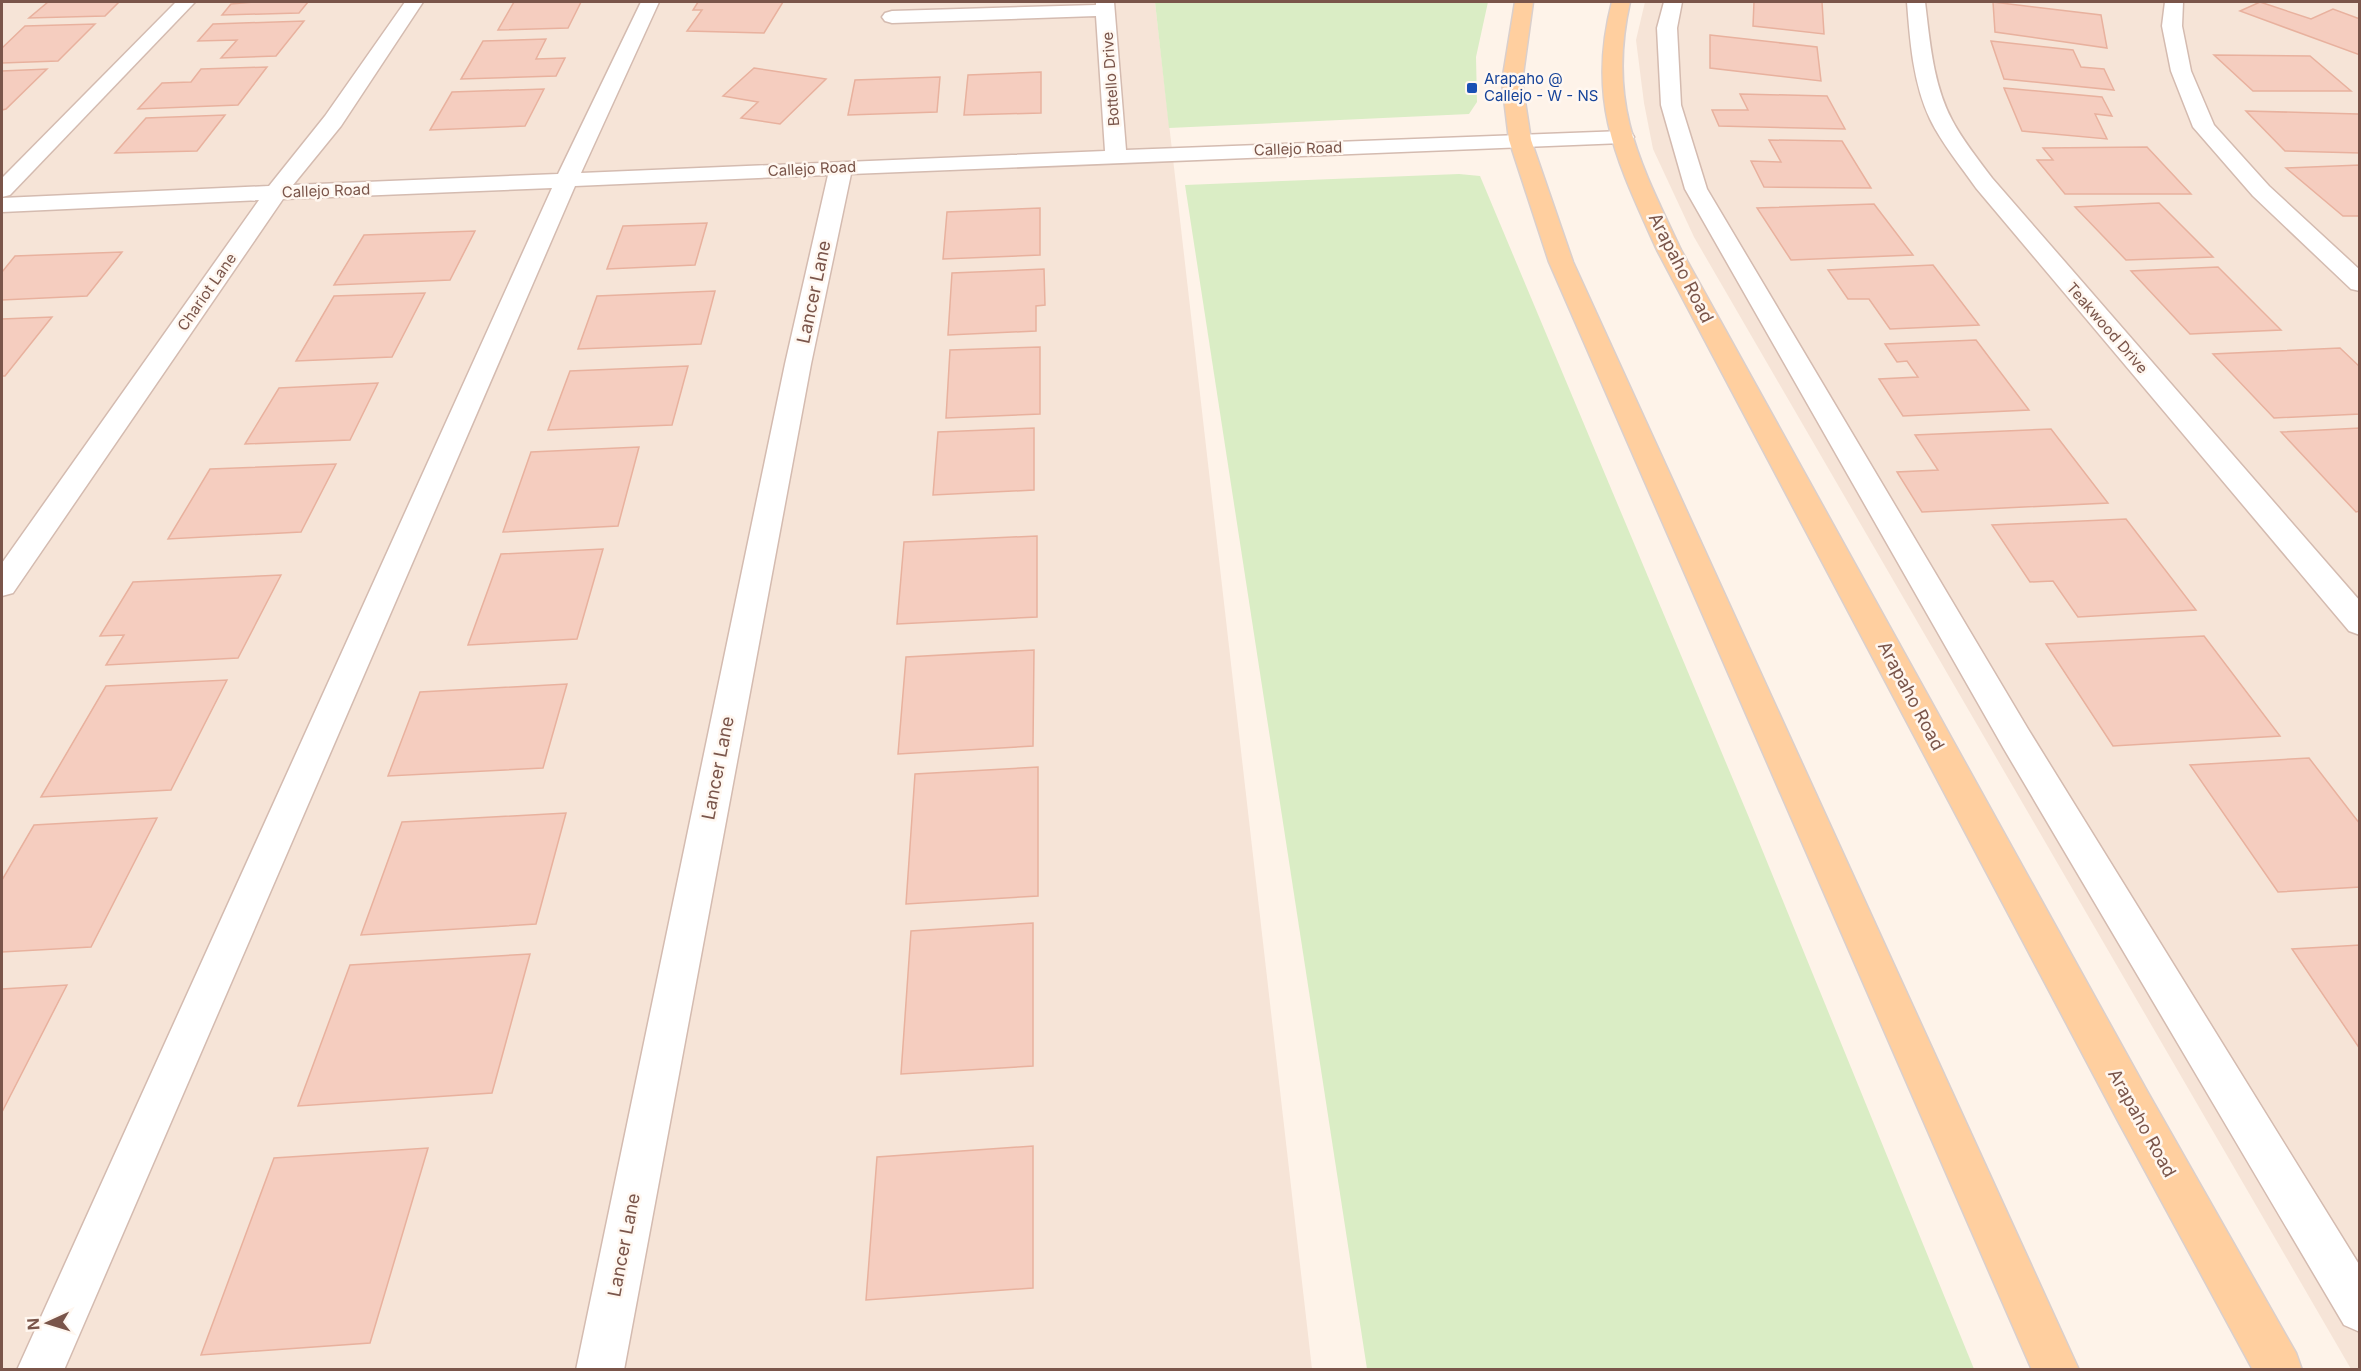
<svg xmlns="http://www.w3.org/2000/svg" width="2361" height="1371" font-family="Inter,sans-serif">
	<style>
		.residential { fill: #f6e4d7 }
		.green { fill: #daedc5 }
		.building { fill: #f5cdbf; stroke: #e8b19e; stroke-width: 1.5 }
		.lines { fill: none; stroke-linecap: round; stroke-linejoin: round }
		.minor-casing { stroke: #d4bbb0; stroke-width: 3 }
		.major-casing { stroke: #dacfcc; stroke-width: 3 }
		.minor { fill: #fff; fill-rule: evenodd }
		.major { fill: #ffcf9f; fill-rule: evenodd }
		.transit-dot { fill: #1a4fb4; stroke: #fff7f0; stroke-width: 2 }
		.labels { text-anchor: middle; stroke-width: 5; stroke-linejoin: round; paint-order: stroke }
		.far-street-label { font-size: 15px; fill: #7a554a; stroke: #fff7f0 }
		.far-transit-label { font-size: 15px; fill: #164399; stroke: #fff7f0; text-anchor: start }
		.street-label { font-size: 18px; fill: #7a554a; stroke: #fff7f0 }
	</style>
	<rect width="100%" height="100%" fill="#fef3e9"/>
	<g class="residential">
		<path d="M2,2H1155L1312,1369L2,1370Z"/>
		<path d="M1645,2H2359V1369H2351L1694,237L1653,149L1644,103L1636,40Z"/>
	</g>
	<g class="green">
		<path d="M1155,2H1488L1476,57L1477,102L1469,114L1169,128Z"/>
		<path d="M1459,174L1480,176L1750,820L1974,1369H1367L1185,185Z"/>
	</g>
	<g class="building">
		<path d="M48,2H119L105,16L29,18Z"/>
		<path d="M254,2H308L299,13L222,15L231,4Z"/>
		<path d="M514,2H581L568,28L498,30Z"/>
		<path d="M698,2H783L764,33L687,31L702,10H693Z"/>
		<path d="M1754,2H1822L1824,34L1753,26Z"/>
		<path d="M1993,2L2101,15L2107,48L1995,32Z"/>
		<path d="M2260,2L2311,19L2333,9L2360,19V55L2240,11Z"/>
		<path d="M304,21L276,56L221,58L237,40L198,41L213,24Z"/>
		<path d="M95,24L58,61L2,63V48L25,26Z"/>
		<path d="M1710,35L1817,47L1821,81L1710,68Z"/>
		<path d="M546,39L536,59L565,58L556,76L461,79L483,41Z"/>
		<path d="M1991,41L2073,50L2081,67L2104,69L2114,90L2004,79Z"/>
		<path d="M2214,55L2310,56L2351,91H2253Z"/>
		<path d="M267,67L238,105L138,109L162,83L191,82L201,69Z"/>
		<path d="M754,68L826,79L780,124L741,118L758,102L723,96Z"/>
		<path d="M47,69L6,109L2,110V71Z"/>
		<path d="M1041,72V113L964,115L968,75Z"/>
		<path d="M940,77L937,112L848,115L855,80Z"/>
		<path d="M2004,88L2102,97L2112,116L2095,114L2107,139L2022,131Z"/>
		<path d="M544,89L525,126L430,130L452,92Z"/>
		<path d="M1740,94L1827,96L1845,129L1719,126L1712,110H1748Z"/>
		<path d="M2246,111L2358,114L2360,116V153L2285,151Z"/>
		<path d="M225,115L197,151L115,153L146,118Z"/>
		<path d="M1769,140L1842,141L1871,188L1764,187L1751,161L1781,162Z"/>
		<path d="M2147,147L2191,194H2065L2037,160H2053L2043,148Z"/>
		<path d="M2360,165V216H2343L2286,168Z"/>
		<path d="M2159,203L2213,257L2126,260L2075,207Z"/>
		<path d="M1874,204L1913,255L1791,260L1757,208Z"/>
		<path d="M1040,208V255L943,259L947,212Z"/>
		<path d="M707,223L695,265L607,269L623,226Z"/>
		<path d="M475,231L450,280L334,285L364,235Z"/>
		<path d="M122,252L87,296L2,300V272L15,256Z"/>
		<path d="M1933,265L1979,325L1890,329L1869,299H1848L1828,270Z"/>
		<path d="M2218,267L2281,330L2190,334L2131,271Z"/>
		<path d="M1044,269L1045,305L1036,306V331L948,335L952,273Z"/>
		<path d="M715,291L701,344L578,349L597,296Z"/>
		<path d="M425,293L392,357L296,361L334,296Z"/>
		<path d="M52,317L5,376H2V319Z"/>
		<path d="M1976,340L2029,410L1903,416L1879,379L1918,377L1907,361L1897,362L1885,344Z"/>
		<path d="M1040,347V414L946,418L950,350Z"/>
		<path d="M2340,348L2360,367V414L2274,418L2213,354Z"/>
		<path d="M688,366L672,425L548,430L570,371Z"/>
		<path d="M378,383L350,440L245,444L279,388Z"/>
		<path d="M1034,428V490L933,495L938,432Z"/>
		<path d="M2360,428V511L2356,512L2281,432Z"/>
		<path d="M2051,429L2108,503L1922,512L1897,472L1938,470L1915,435Z"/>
		<path d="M639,447L618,526L503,532L531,452Z"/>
		<path d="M336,464L301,532L168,539L210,469Z"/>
		<path d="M2126,519L2196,610L2078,617L2053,581L2030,582L1992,525Z"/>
		<path d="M1037,536V617L897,624L904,542Z"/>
		<path d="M603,549L577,639L468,645L501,554Z"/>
		<path d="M281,575L238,658L106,665L124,635L100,636L133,582Z"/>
		<path d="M2204,636L2280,736L2113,746L2046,644Z"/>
		<path d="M1034,650L1033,746L898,754L906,657Z"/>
		<path d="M227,680L171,790L41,797L106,686Z"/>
		<path d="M567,684L543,768L388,776L420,692Z"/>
		<path d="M2309,758L2360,824V887L2278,892L2190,765Z"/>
		<path d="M1038,767V896L906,904L915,774Z"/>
		<path d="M566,813L536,924L361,935L402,822Z"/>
		<path d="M157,818L91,947L2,952V880L34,825Z"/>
		<path d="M1033,923V1066L901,1074L911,931Z"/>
		<path d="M2360,945V1049L2292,949Z"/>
		<path d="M530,954L492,1093L298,1106L350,965Z"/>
		<path d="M67,985L2,1112V989Z"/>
		<path d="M1033,1146V1288L866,1300L877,1157Z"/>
		<path d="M428,1148L370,1343L201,1355L274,1158Z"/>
	</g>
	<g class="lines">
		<g class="minor-casing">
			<g id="minor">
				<path d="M176,2H195L10,195L2,197V178Z"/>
				<path d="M405,2H423L341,126L293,185L558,174L641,2H659L581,173L1105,151L1096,16L892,23L885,21L882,17L885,13L892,11L1096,5V2H1114L1126,150L1623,131L1631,132L1634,137L1631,142L1623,143L851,174L811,364L624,1370H576L785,364L828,175L575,186L64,1370H17L552,188L283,199L13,593L2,596V563L259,200L2,212V198L269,186L325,116Z"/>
				<path d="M1664,2H1682L1677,28L1681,105L1707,189L2028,729L2360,1266V1332L2344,1325L2004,749L1685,189L1661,105L1657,28Z"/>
				<path d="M1907,2H1925C1930,42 1933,84 1952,120C1963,141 1978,159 1992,178L2360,601V635L2349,631L1976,188C1960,165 1942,144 1930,119C1913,83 1910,41 1907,2Z"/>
				<path d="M2165,2H2183L2182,26L2191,71L2214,125L2269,186L2360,270V291L2351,289L2253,196L2193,127L2171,71L2162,26Z"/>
			</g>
		</g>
		<g class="major-casing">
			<g id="major">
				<path d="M1515,2H1533L1522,82L1531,140L1573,262L2079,1370H2032L1549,262L1509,140L1502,82Z"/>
				<path d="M1612,2H1630C1607,103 1639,161 1681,250L2147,1091L2296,1353L2302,1370H2253L2117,1119L1657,250C1617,161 1586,102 1612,2Z"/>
			</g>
		</g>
		<use href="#minor" class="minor"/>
		<use href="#major" class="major"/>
	</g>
	<rect class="transit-dot" x="1466" y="82" width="12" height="12" rx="3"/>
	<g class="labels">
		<g class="far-street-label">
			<text transform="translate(1111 79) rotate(-94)" y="5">Bottello Drive</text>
			<text transform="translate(1298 149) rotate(-2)" y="5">Callejo Road</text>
			<text transform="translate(812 169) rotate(-3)" y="5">Callejo Road</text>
			<text transform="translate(326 191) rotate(-2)" y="5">Callejo Road</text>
			<text transform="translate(207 292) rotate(-55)" y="5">Chariot Lane</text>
			<text transform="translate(2107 328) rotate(49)" y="5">Teakwood Drive</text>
		</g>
		<g class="far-transit-label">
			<text x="1484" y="84">Arapaho @<tspan x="1484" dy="17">Callejo - W - NS</tspan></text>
		</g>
		<g class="street-label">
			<text transform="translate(1681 268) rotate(63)" y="6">Arapaho Road</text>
			<text transform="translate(814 292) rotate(-78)" y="6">Lancer Lane</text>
			<text transform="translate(1911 696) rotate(62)" y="6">Arapaho Road</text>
			<text transform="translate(718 768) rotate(-79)" y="6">Lancer Lane</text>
			<text transform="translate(2142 1123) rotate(61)" y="6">Arapaho Road</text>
			<text transform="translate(624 1245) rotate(-79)" y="6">Lancer Lane</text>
		</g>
	</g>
	<rect width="2361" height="1371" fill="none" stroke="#7a554a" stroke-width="6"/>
	<g transform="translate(48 1323) rotate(266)" stroke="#fff7f0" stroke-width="4.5" paint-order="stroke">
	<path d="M0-4.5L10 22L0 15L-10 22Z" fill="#7a554a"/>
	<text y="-9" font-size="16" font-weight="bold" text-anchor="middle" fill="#7a554a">N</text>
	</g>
</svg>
